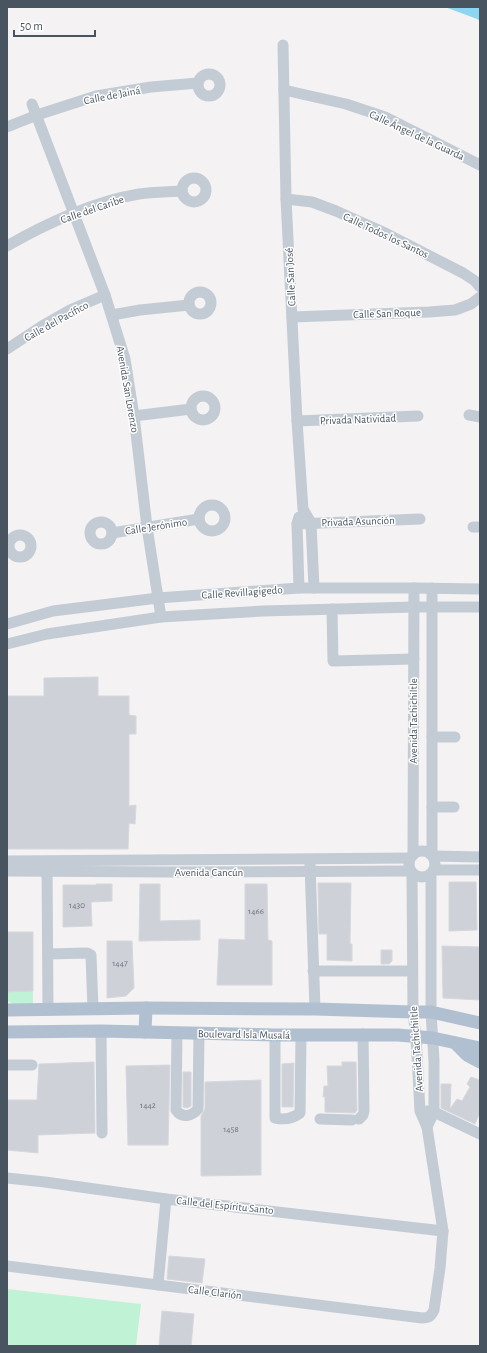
<svg xmlns="http://www.w3.org/2000/svg" width="487" height="1353" font-family="'Alegreya Sans',sans-serif">
	<style>
		.green { fill: #c0f2d6 }
		.water { fill: #8cd6f1 }
		.building { fill: #ced1d7; stroke: #d6d8de }
		.lines { fill: none; stroke-linecap: round; stroke-linejoin: round }
		.minor { stroke: #c3ccd4; stroke-width: 11 }
		.major { stroke: #b1c0d1; stroke-width: 13 }
		.labels { text-anchor: middle; stroke-width: 3; stroke-linejoin: round; paint-order: stroke }
		.number-label { font-size: 9px; fill: #6a737e }
		.street-label { font-size: 11px; fill: #495461; stroke: #fff }
	</style>
	<rect width="100%" height="100%" fill="#f4f2f2"/>
	<g class="green">
		<path d="M33,991V1007L15,1006L7,1000V992Z"/>
		<path d="M7,1289L141,1304L136,1346L7,1345Z"/>
	</g>
	<path class="water" d="M445,7H480V21L477,19Z"/>
	<g class="building">
		<path d="M98,677V696H129V715L136,716V734H129V806L136,805L135,824L129,823L128,849H7V696H44V678Z"/>
		<path d="M449,882H476L477,930L449,931Z"/>
		<path d="M318,883H351L350,944H352V961L327,960V934H319Z"/>
		<path d="M96,884H112V901L91,902L92,926L63,927V885H96Z"/>
		<path d="M140,884H160V921L200,920V940L139,941Z"/>
		<path d="M245,884H267L268,940L272,941V985H217L219,939L245,940Z"/>
		<path d="M7,932H33V991L7,992Z"/>
		<path d="M107,941H132L134,988L126,996L107,998Z"/>
		<path d="M442,946L480,947V1000L443,998Z"/>
		<path d="M381,950H392V961L389,964H381Z"/>
		<path d="M94,1062L95,1133L38,1135V1153L7,1150V1100H37L39,1064Z"/>
		<path d="M342,1062H356L357,1110L355,1113L325,1112V1097H323L324,1086H328L327,1066H342Z"/>
		<path d="M294,1063L293,1107H282V1064Z"/>
		<path d="M170,1065L168,1145H128L126,1066Z"/>
		<path d="M183,1072H191V1106L187,1108L183,1107Z"/>
		<path d="M471,1077L480,1080V1112L475,1124L441,1108V1084H451L450,1109L457,1099L462,1101L470,1087L467,1084Z"/>
		<path d="M261,1080V1175L201,1176V1116L205,1109V1082Z"/>
		<path d="M169,1256L205,1259L202,1283L167,1279Z"/>
		<path d="M162,1311L194,1314L191,1346H159Z"/>
	</g>
	<g class="lines">
		<g class="minor">
			<path d="M283,45L286,199L297,421L303,509L311,523L314,588"/>
			<circle cx="209" cy="85" r="11"/>
			<path d="M284,90L346,104L385,117L480,165"/>
			<path d="M32,104L105,295L125,359L134,416L147,527L161,617"/>
			<path d="M7,127L37,115L96,96L151,87L198,83"/>
			<circle cx="194" cy="190" r="12"/>
			<path d="M286,199L312,202L336,211L383,232L463,273L475,281L480,287"/>
			<path d="M7,246C45,224 95,201 139,194C153,192 167,192 182,191"/>
			<circle cx="200" cy="303" r="11"/>
			<path d="M112,315L140,310L189,305"/>
			<path d="M292,317L429,312L455,310L471,304L480,297"/>
			<path d="M7,349L42,326L70,310L105,295"/>
			<circle cx="203" cy="408" r="12"/>
			<path d="M469,415L480,417"/>
			<path d="M134,416L191,409"/>
			<path d="M297,421L418,416"/>
			<circle cx="212" cy="518" r="13"/>
			<circle cx="101" cy="533" r="11"/>
			<path d="M297,524L420,519"/>
			<path d="M473,527H480"/>
			<path d="M112,533L199,519"/>
			<circle cx="20" cy="546" r="11"/>
			<path d="M299,588L297,524L299,517"/>
			<path d="M332,609L333,661L414,659"/>
			<path d="M7,624L53,611L158,598L299,588H414L480,589"/>
			<path d="M7,644L47,634L161,617L263,611L414,607H480"/>
			<path d="M432,737H455"/>
			<path d="M432,807H454"/>
			<circle cx="422" cy="864" r="13"/>
			<path d="M413,855L414,588"/>
			<path d="M432,855V588"/>
			<path d="M433,856L480,857"/>
			<path d="M7,861L410,858"/>
			<path d="M47,864L48,1010"/>
			<path d="M310,864L315,1009"/>
			<path d="M434,870H480"/>
			<path d="M7,871L165,872L410,871"/>
			<path d="M48,954L87,953L91,955L93,1009"/>
			<path d="M313,971H412"/>
			<path d="M101,1031L102,1133"/>
			<path d="M177,1032L176,1110C182,1119 192,1116 198,1109L199,1033"/>
			<path d="M275,1035V1118C285,1120 292,1119 300,1113L301,1035"/>
			<path d="M7,1065H32"/>
			<path d="M427,1111L434,1112L480,1134"/>
			<path d="M320,1119L352,1120"/>
			<path d="M359,1119L363,1115L364,1111L363,1034"/>
			<path d="M427,1127L434,1112V1061L431,1012V875"/>
			<path d="M7,1178L45,1182L166,1199L443,1231"/>
			<path d="M7,1266L422,1318C429,1318 431,1316 434,1310L440,1268L443,1231L427,1127L420,1111L416,1037L413,1012L412,874"/>
			<path d="M158,1285L166,1199"/>
		</g>
		<g class="major">
			<path d="M7,1010L146,1008L315,1009L413,1012H431L480,1023"/>
			<path d="M7,1032L101,1031L275,1035H398L433,1038L480,1048"/>
			<path d="M145,1032L146,1008"/>
			<path d="M455,1043L467,1055L480,1062"/>
		</g>
	</g>
	<g class="labels">
		<g class="number-label">
			<text x="77" y="908">1430</text>
			<text x="256" y="914">1466</text>
			<text x="120" y="966">1447</text>
			<text x="148" y="1108">1442</text>
			<text x="231" y="1132">1458</text>
		</g>
		<g class="street-label">
			<text transform="translate(112 95) rotate(-11)" y="4">Calle de Jainá</text>
			<text transform="translate(417 135) rotate(25)" y="4">Calle Ángel de la Guarda</text>
			<text transform="translate(92 209) rotate(-19)" y="4">Calle del Caribe</text>
			<text transform="translate(386 235) rotate(25)" y="4">Calle Todos los Santos</text>
			<text transform="translate(290 277) rotate(-93)" y="4">Calle San José</text>
			<text transform="translate(387 313) rotate(-2)" y="4">Calle San Roque</text>
			<text transform="translate(56 321) rotate(-29)" y="4">Calle del Pacífico</text>
			<text transform="translate(128 389) rotate(80)" y="4">Avenida San Lorenzo</text>
			<text transform="translate(358 419) rotate(-2)" y="4">Privada Natividad</text>
			<text transform="translate(358 521) rotate(-2)" y="4">Privada Asunción</text>
			<text transform="translate(156 526) rotate(-9)" y="4">Calle Jerónimo</text>
			<text transform="translate(242 592) rotate(-4)" y="4">Calle Revillagigedo</text>
			<text transform="translate(413 721) rotate(-90)" y="4">Avenida Tachichiltle</text>
			<text x="209" y="876">Avenida Cancún</text>
			<text transform="translate(244 1034) rotate(1)" y="4">Boulevard Isla Musalá</text>
			<text transform="translate(416 1049) rotate(-94)" y="4">Avenida Tachichiltle</text>
			<text transform="translate(225 1205) rotate(6)" y="4">Calle del Espíritu Santo</text>
			<text transform="translate(215 1292) rotate(7)" y="4">Calle Clarión</text>
		</g>
	</g>
	<rect width="487" height="1353" fill="none" stroke="#495461" stroke-width="16"/>
	<path d="M14 30v6h81v-6" fill="none" stroke="#495461" stroke-width="2"/>
	<text x="20" y="30" font-size="12" fill="#495461" stroke="#ffffff" stroke-width="3" paint-order="stroke">50 m</text>
</svg>
